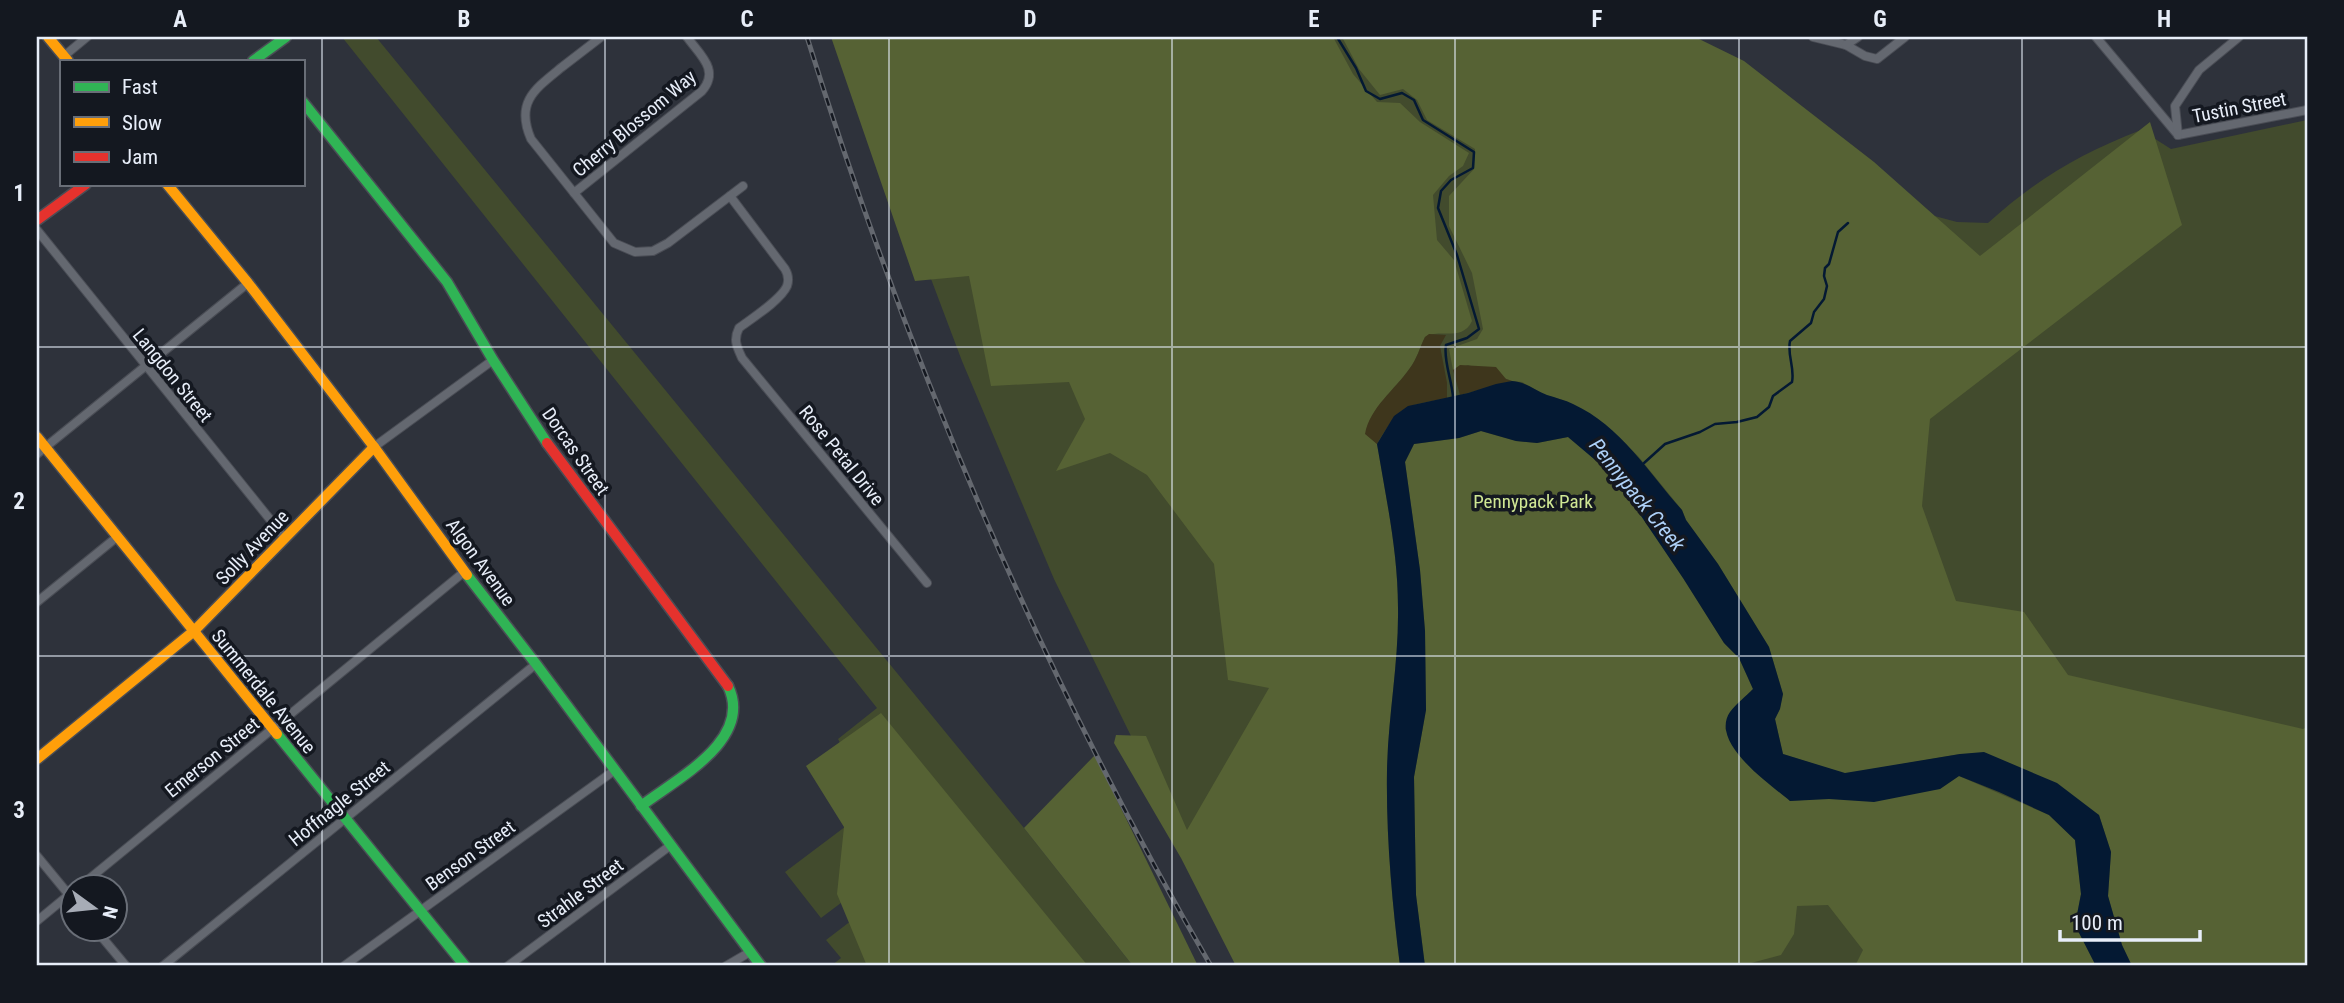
<svg xmlns="http://www.w3.org/2000/svg" width="2344" height="1003" font-family="'Roboto Condensed',sans-serif">
	<style>
		.green { fill: #424b2d }
		.forest { fill: #566234 }
		.sand { fill: #3e361c }
		.water { fill: #041933 }
		.lines { fill: none; stroke-linecap: round; stroke-linejoin: round }
		.stream { stroke: #041933; stroke-width: 2.5 }
		.street-casing { stroke: #4a4d55; stroke-width: 10 }
		.fast-casing { stroke: #4a4d55; stroke-width: 13 }
		.slow-casing { stroke: #4a4d55; stroke-width: 13 }
		.jam-casing { stroke: #4a4d55; stroke-width: 13 }
		.street { stroke: #646870; stroke-width: 8 }
		.fast { stroke: #30b455; stroke-width: 10 }
		.slow { stroke: #ff9f0a; stroke-width: 10 }
		.jam { stroke: #e5322d; stroke-width: 10 }
		.rail-casing { stroke: #64686f; stroke-width: 5 }
		.rail { stroke: #141820; stroke-width: 2.5; stroke-dasharray: 8; stroke-linecap: butt }
		.grid { fill: none; stroke: #e8eef9; stroke-width: 2; stroke-opacity: 0.55 }
		.labels { text-anchor: middle; stroke-width: 7; stroke-linejoin: round; paint-order: stroke }
		.street-label { font-size: 19px; fill: #e8eef9; stroke: #141820 }
		.park-label { font-size: 19px; fill: #d0e794; stroke: #141820 }
		.water-label { font-size: 21px; font-style: italic; fill: #aed1f8; stroke: #141820 }
		.neatline { fill: none; stroke: #e8eef9; stroke-width: 2.5 }
		.grid-label { font-size: 23px; text-anchor: middle; font-weight: bold; fill: #e8eef9 }
	</style>
	<rect width="100%" height="100%" fill="#2e323b"/>
	<g class="green">
		<path d="M342,37H376L1024,828L1133,966H831L841,958L826,940L890,891L878,875L821,918L785,872L874,805L838,739L877,708Z"/>
		<path d="M843,37H1692L1927,214L1957,222L1988,223C2037,179 2079,154 2141,130L2171,149L2307,120V966H1259L1180,829L1130,734L1054,579L962,361L885,157Z"/>
	</g>
	<g class="forest">
		<path d="M831,37H1333L1353,74L1377,102L1400,103L1420,122L1469,153L1463,166L1449,176L1433,195L1437,240L1454,260L1472,321C1462,342 1441,328 1425,337C1420,347 1417,359 1410,368C1395,390 1370,407 1366,434L1377,444C1386,498 1398,552 1398,607C1399,662 1388,716 1387,771C1386,836 1392,901 1400,966H1236L1181,858L1114,743L1116,735L1146,736L1187,830L1269,688L1228,680L1214,564L1147,475L1110,453L1056,471L1085,419L1069,382L991,386L969,276L915,281Z"/>
		<path d="M1342,37H1695L1744,61L1874,162L1980,256L2150,122L2182,225L1930,419L1922,506L1956,601L2024,612L2068,675L2303,729L2307,727V966H2132L2122,945L2108,896L2111,852L2099,815L1960,754L1845,774L1783,754L1775,719L1780,708L1783,694L1769,647L1718,564L1686,520L1682,510L1638,456L1604,424L1563,400L1545,395L1522,382L1512,381L1468,365L1453,370L1449,349L1477,339L1483,329L1472,273L1449,226V196L1474,169L1475,149L1427,120L1417,100L1403,89L1380,95L1359,69Z"/>
		<path d="M1481,431L1516,441L1537,443L1568,437L1614,475L1683,578L1724,643L1739,658L1753,689L1729,714L1725,729L1790,801L1940,789L1959,776L2049,815L2075,840L2081,894L2075,925L2096,966H1855L1863,950L1828,905L1797,906L1794,934L1781,955L1740,966H1425L1416,895L1414,777L1426,710L1425,631L1420,570L1405,462L1414,444L1459,438Z"/>
		<path d="M881,713L1088,966H867L837,894L844,827L806,766Z"/>
		<path d="M1095,755L1198,966H1133L1024,828Z"/>
	</g>
	<g class="sand">
		<path d="M1429,334L1446,335L1440,346L1447,383V398C1402,407 1401,404 1377,444L1365,434C1370,407 1395,390 1410,368C1417,359 1420,347 1425,337Z"/>
		<path d="M1460,365L1496,367L1506,379L1512,381L1460,395L1453,370Z"/>
	</g>
	<path class="water" d="M1512,381C1526,382 1534,390 1547,395C1556,398 1565,400 1573,404C1621,426 1648,472 1682,510L1686,520L1718,564L1769,647L1783,694L1780,709L1775,719L1783,754L1845,773L1960,754L1984,752L2057,783L2099,815L2111,852L2108,896L2122,945L2132,966H2096L2075,925L2081,894L2075,840L2049,815L1999,792L1959,776L1940,789L1874,802L1829,799L1790,801C1770,784 1709,743 1730,712C1736,704 1746,696 1753,689L1739,658L1724,643L1683,578L1614,476L1568,437L1537,443L1516,441L1481,431L1459,438L1414,444L1405,462L1420,570L1425,631L1426,710L1414,777L1416,895L1425,966H1400C1392,901 1386,836 1387,771C1388,716 1399,662 1398,607C1398,552 1386,498 1377,444L1394,416L1408,406L1468,393L1496,384Z"/>
	<g class="lines">
		<g class="stream">
			<path d="M1337,37L1356,68L1366,91L1380,99L1402,93L1414,100L1423,120L1474,152L1473,168L1451,180L1441,191L1438,208L1457,255L1479,329L1467,338L1446,345C1443,359 1452,381 1453,397"/>
			<path d="M1644,463L1665,444L1700,432L1715,424L1737,422L1757,417L1769,407L1773,396L1792,382C1795,368 1787,355 1790,341L1811,323L1814,312L1824,299L1827,286L1824,276L1825,268L1829,264L1838,232L1848,223"/>
		</g>
		<g class="street-casing">
			<g id="street">
				<path d="M601,37C588,47 575,57 562,67C535,89 515,102 531,139L614,243L635,252L653,251L668,243L743,186"/>
				<path d="M1813,37L1846,45L1865,56L1877,59L1905,37"/>
				<path d="M2096,37L2178,135"/>
				<path d="M1846,45L1858,37"/>
				<path d="M64,56L87,37"/>
				<path d="M2178,135L2307,110"/>
				<path d="M2178,135L2175,106L2199,70L2239,37"/>
				<path d="M574,193L702,91C720,70 700,55 687,37"/>
				<path d="M730,196L785,269C788,274 789,280 787,286C781,300 751,319 739,328C733,340 737,347 742,358L927,583"/>
				<path d="M37,230L285,538"/>
				<path d="M374,447L493,360"/>
				<path d="M37,454L248,283"/>
				<path d="M37,602L117,537"/>
				<path d="M37,856L74,901"/>
				<path d="M78,888L464,572"/>
				<path d="M37,921L71,893"/>
				<path d="M96,930L126,966"/>
				<path d="M163,966L536,664"/>
				<path d="M344,966L615,770"/>
				<path d="M508,966L671,845"/>
				<path d="M726,966L750,952"/>
			</g>
		</g>
		<g class="fast-casing">
			<g id="fast">
				<path d="M253,61L286,37"/>
				<path d="M303,102L447,282L493,360L547,443"/>
				<path d="M467,575L536,664L761,966"/>
				<path d="M277,734L465,966"/>
				<path d="M641,806C676,779 754,740 728,686"/>
			</g>
		</g>
		<g class="slow-casing">
			<g id="slow">
				<path d="M48,37L68,61"/>
				<path d="M167,184L248,283L374,447L467,575"/>
				<path d="M37,437L277,734"/>
				<path d="M37,759L194,631L374,447"/>
			</g>
		</g>
		<g class="jam-casing">
			<g id="jam">
				<path d="M37,220L86,184"/>
				<path d="M547,443L728,686"/>
			</g>
		</g>
		<use href="#street" class="street"/>
		<use href="#fast" class="fast"/>
		<use href="#slow" class="slow"/>
		<use href="#jam" class="jam"/>
		<g class="rail-casing">
			<path id="rail" d="M807,37C908,362 1040,672 1211,966"/>
		</g>
		<use href="#rail" class="rail"/>
	</g>
	<path class="grid" d="M322,37V966M605,37V966M889,37V966M1172,37V966M1455,37V966M1739,37V966M2022,37V966M37,347H2307M37,656H2307"/>
	<g class="labels">
		<g class="street-label">
			<text transform="translate(2239 107) rotate(-11)" y="7">Tustin Street</text>
			<text transform="translate(634 123) rotate(-40)" y="7">Cherry Blossom Way</text>
			<text transform="translate(173 375) rotate(51)" y="7">Langdon Street</text>
			<text transform="translate(576 451) rotate(55)" y="7">Dorcas Street</text>
			<text transform="translate(842 455) rotate(51)" y="7">Rose Petal Drive</text>
			<text transform="translate(252 547) rotate(-46)" y="7">Solly Avenue</text>
			<text transform="translate(481 562) rotate(54)" y="7">Algon Avenue</text>
			<text transform="translate(264 691) rotate(51)" y="7">Summerdale Avenue</text>
			<text transform="translate(212 757) rotate(-39)" y="7">Emerson Street</text>
			<text transform="translate(339 803) rotate(-39)" y="7">Hoffnagle Street</text>
			<text transform="translate(470 855) rotate(-36)" y="7">Benson Street</text>
			<text transform="translate(580 893) rotate(-37)" y="7">Strahle Street</text>
		</g>
		<g class="park-label">
			<text x="1533" y="508">Pennypack Park</text>
		</g>
		<g class="water-label">
			<text transform="translate(1637 495) rotate(51)" y="7">Pennypack Creek</text>
		</g>
	</g>
	<rect width="2344" height="1003" fill="none" stroke="#141820" stroke-width="77"/>
	<rect x="60" y="60" width="245" height="126" fill="#141820" stroke="#696e77" stroke-width="2"/>
	<rect x="74" y="82" width="35" height="10" fill="#30b455" stroke="#696e77" stroke-width="2"/>
	<text x="122" y="94" font-size="21" fill="#e8eef9">Fast</text>
	<rect x="74" y="117" width="35" height="10" fill="#ff9f0a" stroke="#696e77" stroke-width="2"/>
	<text x="122" y="130" font-size="21" fill="#e8eef9">Slow</text>
	<rect x="74" y="152" width="35" height="10" fill="#e5322d" stroke="#696e77" stroke-width="2"/>
	<text x="122" y="164" font-size="21" fill="#e8eef9">Jam</text>
	<g transform="translate(94 908) rotate(105)"><circle r="33" fill="#141820" stroke="#696e77" stroke-width="2"/>
	<path d="M0-5L12 26L0 18L-12 26Z" fill="#a7acb6"/>
	<text y="-10" font-size="19" font-weight="bold" text-anchor="middle" fill="#e8eef9">N</text>
	</g>
	<path d="M2060 930v10h140v-10" fill="none" stroke="#e8eef9" stroke-width="3.5"/>
	<text x="2071" y="930" font-size="21" fill="#e8eef9" stroke="#141820" stroke-width="5" paint-order="stroke">100 m</text>
	<rect x="38" y="38" width="2268" height="926" class="neatline"/>
	<g class="grid-label">
		<text x="180" y="27">A</text>
		<text x="464" y="27">B</text>
		<text x="747" y="27">C</text>
		<text x="1030" y="27">D</text>
		<text x="1314" y="27">E</text>
		<text x="1597" y="27">F</text>
		<text x="1880" y="27">G</text>
		<text x="2164" y="27">H</text>
		<text x="19" y="201">1</text>
		<text x="19" y="509">2</text>
		<text x="19" y="818">3</text>
	</g>
</svg>
